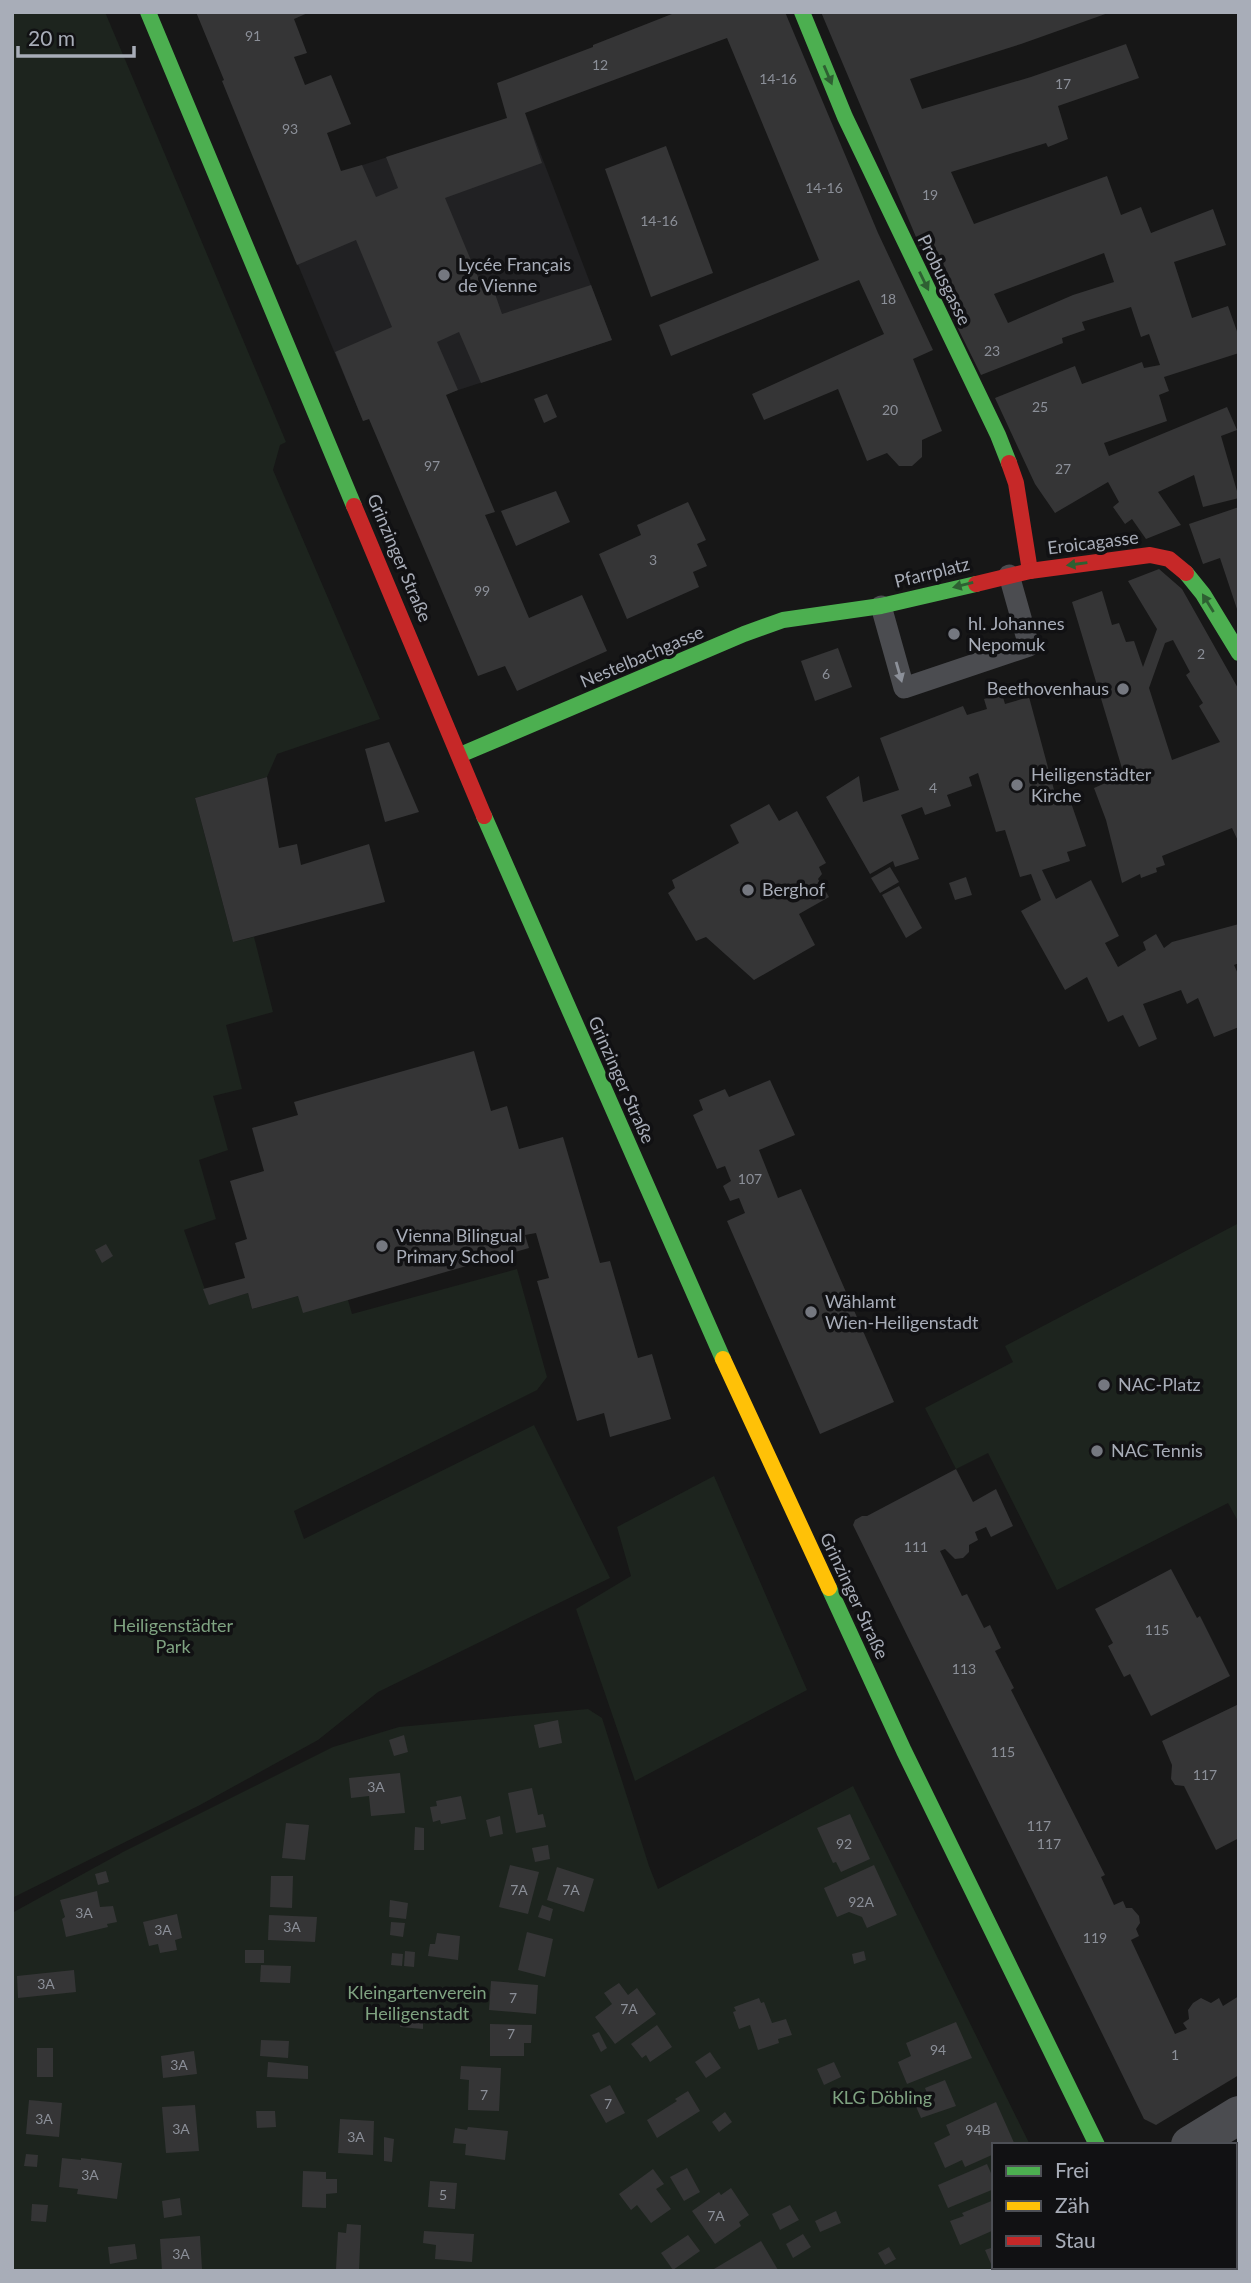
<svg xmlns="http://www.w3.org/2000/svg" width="1251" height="2283" font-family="Lato,sans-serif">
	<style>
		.built { fill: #212123 }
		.green { fill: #1d241e }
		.building { fill: #353536; fill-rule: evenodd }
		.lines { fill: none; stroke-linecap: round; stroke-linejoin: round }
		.lane { stroke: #4b4c50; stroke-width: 21 }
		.street { stroke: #4b4c50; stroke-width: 38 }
		.fast { stroke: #4caf50; stroke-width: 16 }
		.slow { stroke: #ffc107; stroke-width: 16 }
		.jam { stroke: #c62828; stroke-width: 16 }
		.oneway { fill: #2e6032 }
		.oneway2 { fill: #8c9099 }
		.poi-dot { fill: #757880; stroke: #111113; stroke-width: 2.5 }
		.labels { text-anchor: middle; stroke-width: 7; stroke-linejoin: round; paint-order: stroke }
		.number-label { font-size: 14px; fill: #8b8f98 }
		.poi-label { font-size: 18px; fill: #a8adb8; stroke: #111113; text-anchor: start }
		.street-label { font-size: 18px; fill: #a8adb8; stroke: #111113 }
		.park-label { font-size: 18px; fill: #7fa381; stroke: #111113 }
	</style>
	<rect width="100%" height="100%" fill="#171717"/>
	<path class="built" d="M525,113L612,340L363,421L269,195Z"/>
	<g class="green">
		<path d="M12,12H105L286,442L280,445L273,470L380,719L277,754L267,777L195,798L233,942L254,937L273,1012L226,1025L242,1089L213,1096L228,1150L199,1160L216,1219L184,1230L210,1304L248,1293L252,1309L298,1296L348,1300L352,1314L517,1269L547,1377L537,1390L294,1511L304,1539L534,1425L610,1578L378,1692L318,1740L200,1805L12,1898Z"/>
		<path d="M1239,1223V1523L1228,1503L1057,1590L988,1453L956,1469L925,1408L1013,1362L1005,1346Z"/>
		<path d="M714,1476L807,1690L635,1781L576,1609L631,1576L617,1527Z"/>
		<path d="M588,1709L602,1718L649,1866L658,1889L853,1786L1030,2145H994V2267H1093L1095,2271H12V1913L123,1852L333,1747L399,1727Z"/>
	</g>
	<g class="building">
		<path d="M196,12H310L294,19L307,53L294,57L305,85L331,75L351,124L327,133L341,171L362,165L376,197L398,188L386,157L507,118L497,83L593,47V45L677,12H785L878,233L933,350L913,359L942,431L922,440V457L912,466H899L887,453L867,461L838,389L764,420L752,394L884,334L859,280L671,356L659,325L819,260L727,38L525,113L542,163L445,198L485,294L494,291L502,314L591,285L612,340L481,383L459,332L437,342L458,390L446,395L495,512L485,515L529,618L582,595L607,651L517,691L505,666L478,676L369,419L363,421L335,352L392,327L356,240L297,265L222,81L224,80Z"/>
		<path d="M821,12H1111L1021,44L910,79L922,109L1031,77L1126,44L1139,78L1058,106L1068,139L1048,147L1046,143L951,172L974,224L1107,176L1121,215L1141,207L1151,233L1213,209L1226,245L1174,262L1192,318L1228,306L1239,337V353L1164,377L1169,391L1159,395L1167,421L1104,443L1109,456L1227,407L1237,430L1221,436L1239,498L1203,507L1194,475L1158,492L1181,525L1146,539L1132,519L1125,524L1113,507L1119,502L1108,482L1055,513L1035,484L995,398L1075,366L1082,384L1142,362L1144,368L1160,365L1149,334L1141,337L1131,307L1082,322L1085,330L1062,338L1063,343L981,375L935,282ZM1104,253L1114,282L1073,295L1008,323L994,294Z"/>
		<path d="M666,146L713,273L651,297L605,169Z"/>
		<path d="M547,394L557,417L544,423L534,399Z"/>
		<path d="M556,491L570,522L516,546L501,511Z"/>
		<path d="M688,502L706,540L697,544L707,566L693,572L699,587L627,619L599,554L641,535L637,525Z"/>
		<path d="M1239,507V612H1238L1220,558L1203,564L1189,524Z"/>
		<path d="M1159,569L1182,589L1239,690V843L1232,828L1162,856L1165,865L1156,868L1157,872L1141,878L1140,874L1122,883L1106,820L1094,788L1124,775L1072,602L1102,591L1112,625L1119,623L1126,642L1134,641L1143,667L1157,629L1128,581ZM1173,640L1190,672L1186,675L1203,703L1199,706L1220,742L1172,760L1149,688L1165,643Z"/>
		<path d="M838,648L852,687L815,701L801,661Z"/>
		<path d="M1002,694L1005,704L1029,697L1057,801L1069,797L1086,846L1067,852L1070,861L1042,870L1056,899L1091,880L1119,936L1105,943L1118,967L1146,950L1143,942L1156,934L1164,948L1172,942L1239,924V963L1234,965L1239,976V1027L1214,1037L1198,998L1187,1004L1181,990L1143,1004L1157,1039L1139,1047L1123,1015L1108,1022L1087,977L1065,990L1021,911L1041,900L1031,874L1020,877L1005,830L996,832L978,773L969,777L972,786L947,795L951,806L925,815L922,807L901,815L919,859L895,867L893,861L870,874L826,797L859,776L863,802L899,790L880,738L963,706L967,715L987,709L984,699Z"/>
		<path d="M389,742L419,812L385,822L365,749Z"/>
		<path d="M267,777L279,848L297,844L301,865L369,844L385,902L233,942L195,798Z"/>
		<path d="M769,804L779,821L797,811L826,863L819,867L822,874L818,879L829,897L799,914L815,945L754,980L706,937L696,941L668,893L675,888L672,880L739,843L730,825Z"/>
		<path d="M890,867L899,882L880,893L871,878Z"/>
		<path d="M966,877L972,895L955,900L949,883Z"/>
		<path d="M899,886L922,928L906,938L882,895Z"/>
		<path d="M474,1051L491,1111L507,1106L519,1149L563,1137L600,1263L610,1261L638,1358L652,1354L671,1419L610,1437L604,1413L577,1421L537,1281L549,1278L536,1233L525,1235L529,1248L303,1313L298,1296L252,1309L248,1293L209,1305L203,1289L245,1278L235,1243L247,1239L230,1181L264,1171L252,1128L298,1115L294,1102Z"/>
		<path d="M770,1080L795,1135L759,1150L778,1198L801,1189L894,1402L820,1434L727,1221L745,1213L739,1198L730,1201L723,1186L731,1181L725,1166L717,1169L693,1115L703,1110L699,1100L725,1089L729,1097Z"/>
		<path d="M106,1244L113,1256L102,1263L95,1250Z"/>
		<path d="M956,1469L973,1502L996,1489L1013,1526L991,1537L986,1527L975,1532L978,1540L969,1545V1552L963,1558L955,1559L945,1549L940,1551L962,1596L967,1594L984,1628L990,1625L1001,1648L995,1651L1014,1688L1011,1690L1105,1875L1101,1877L1114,1905L1123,1901L1126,1908H1132L1139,1916L1140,1923L1136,1929L1139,1936L1131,1940L1175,2034L1187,2029L1183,2023L1189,2019L1188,2010L1193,2003L1201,1998L1211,2003L1219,1998L1223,2006L1239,1996V2075L1156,2125L1144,2119L853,1525L855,1520L862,1516H867Z"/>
		<path d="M1171,1569L1197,1618L1200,1616L1230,1676L1151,1716L1130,1674L1124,1677L1108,1646L1113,1643L1095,1609Z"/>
		<path d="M1239,1704V1838L1216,1850L1184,1786L1175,1785L1171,1779L1172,1765L1162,1741Z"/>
		<path d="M558,1720L562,1743L539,1748L534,1725Z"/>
		<path d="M404,1735L408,1752L394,1756L389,1740Z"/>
		<path d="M400,1773L405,1813L371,1816L369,1796L351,1798L349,1778Z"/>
		<path d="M532,1788L538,1815L543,1814L546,1827L516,1833L508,1793Z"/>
		<path d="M461,1796L466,1819L441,1824L440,1820L433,1822L430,1807L437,1806L436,1801Z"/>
		<path d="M850,1814L870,1859L841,1872L836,1862L833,1863L817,1828Z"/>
		<path d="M500,1816L503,1834L490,1837L486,1820Z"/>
		<path d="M286,1823L309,1825L305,1860L282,1858Z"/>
		<path d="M415,1827L424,1828V1850H414Z"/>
		<path d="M548,1845L550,1859L535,1862L532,1848Z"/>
		<path d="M510,1865L539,1872L528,1914L499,1907Z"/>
		<path d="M874,1865L897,1915L867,1928L862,1917L849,1912L837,1917L824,1888Z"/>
		<path d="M557,1867L594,1879L584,1912L547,1900Z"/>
		<path d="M106,1871L109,1882L98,1885L95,1874Z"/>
		<path d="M271,1876H293L292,1908L270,1907Z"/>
		<path d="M97,1891L100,1907L113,1906L117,1922L107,1924L108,1927L66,1937L62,1919L65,1917L60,1900Z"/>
		<path d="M390,1900L408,1903L406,1919L389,1917Z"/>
		<path d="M542,1905L553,1909L550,1921L538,1917Z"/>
		<path d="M177,1914L182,1938L175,1940L177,1950L160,1953L158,1944L149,1946L143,1922Z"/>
		<path d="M269,1915L317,1917L315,1942L268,1940Z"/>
		<path d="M391,1922L405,1923L403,1937L390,1935Z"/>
		<path d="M527,1932L553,1939L545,1977L518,1970Z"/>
		<path d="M437,1933L460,1936L458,1960L428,1956L430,1944H435Z"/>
		<rect x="245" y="1950" width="19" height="13"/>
		<path d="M405,1951L415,1952L414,1967L404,1966Z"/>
		<path d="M864,1951L866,1960L854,1964L852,1954Z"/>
		<path d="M392,1953L403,1954L402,1966L391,1965Z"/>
		<path d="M261,1965L291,1966L290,1983L260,1982Z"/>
		<path d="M74,1970L76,1992L18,1998L17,1976Z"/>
		<path d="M491,1981L538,1985L536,2014L489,2010Z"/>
		<path d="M619,1983L628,1995L637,1988L656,2014L615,2044L595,2017L612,2004L604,1993Z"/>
		<path d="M759,1998L761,2003L764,2002L772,2023L786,2019L792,2035L778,2039L779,2043L758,2050L750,2025L739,2029L733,2012L736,2011L734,2007Z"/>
		<path d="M401,2015L423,2017V2029L400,2027Z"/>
		<path d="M956,2022L972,2058L907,2084L898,2062L911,2056L906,2043Z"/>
		<path d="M490,2024L532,2025L531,2043H524V2056H490Z"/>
		<path d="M657,2025L672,2047L650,2062L646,2055L642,2058L631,2044Z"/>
		<path d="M599,2032L607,2048L601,2052L592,2035Z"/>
		<path d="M261,2040L289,2041L288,2058L260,2056Z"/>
		<rect x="37" y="2048" width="16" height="29"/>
		<path d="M194,2051L197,2074L163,2078L161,2056Z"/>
		<path d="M710,2052L721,2068L706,2078L695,2062Z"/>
		<path d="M268,2062L308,2066V2079L267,2077Z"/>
		<path d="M834,2062L841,2077L824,2085L817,2069Z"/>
		<path d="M461,2066L501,2068L499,2111L468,2110L469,2080L460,2079Z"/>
		<path d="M945,2080L956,2106L921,2118L914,2102L928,2096L925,2088Z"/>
		<path d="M610,2085L625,2113L606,2123L590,2095Z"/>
		<path d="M688,2091L700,2111L657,2138L647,2120L677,2101L675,2099Z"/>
		<path d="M29,2100L62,2103L59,2137L26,2134Z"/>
		<path d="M996,2102L1015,2145H994V2154L965,2167L962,2160L945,2168L934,2143L950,2135L946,2125Z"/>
		<path d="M195,2105L199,2151L166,2153L162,2107Z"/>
		<path d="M256,2111H275L276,2127L257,2128Z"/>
		<path d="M725,2112L732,2122L719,2132L712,2122Z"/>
		<path d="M340,2119L374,2121L373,2155L338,2153Z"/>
		<path d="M468,2127L508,2131L505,2160L465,2155L466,2144L453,2143L455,2128L467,2130Z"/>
		<path d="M384,2137L394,2139L392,2162L384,2161Z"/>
		<path d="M26,2154L38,2155L37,2167L24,2166Z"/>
		<path d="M62,2158L81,2160V2158L122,2163L117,2199L77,2194L78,2189L59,2187Z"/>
		<path d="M987,2164L994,2180V2189L948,2208L938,2185Z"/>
		<path d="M687,2168L700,2192L684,2201L670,2177Z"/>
		<path d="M653,2169L664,2184L656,2189L671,2209L651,2223L637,2205L631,2210L619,2194Z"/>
		<path d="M303,2171L326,2172V2179H337V2193L326,2194V2208L302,2207Z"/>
		<path d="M430,2181L457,2183L455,2209L428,2207Z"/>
		<path d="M731,2188L749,2215L739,2222L741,2226L715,2244L692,2211L719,2192L721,2195Z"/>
		<path d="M180,2198L182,2215L164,2218L162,2201Z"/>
		<path d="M994,2200V2230L960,2245L950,2221L964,2216L962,2213Z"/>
		<path d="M32,2204L48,2205L46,2222L31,2221Z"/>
		<path d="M790,2205L799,2220L780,2230L772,2214Z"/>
		<path d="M836,2211L841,2223L820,2232L815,2221Z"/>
		<path d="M347,2224L361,2225L359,2270L336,2269L338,2232L346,2233Z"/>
		<path d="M424,2231L474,2234L472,2262L435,2259L436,2245L423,2243Z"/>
		<path d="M803,2234L811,2247L793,2258L786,2244Z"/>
		<path d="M688,2235L700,2251L673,2270L661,2253Z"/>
		<path d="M200,2236L202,2269L162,2271L160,2239Z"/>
		<path d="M761,2241L778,2270L715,2271L714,2269Z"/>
		<path d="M135,2244L137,2259L110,2264L108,2247Z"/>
		<path d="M889,2247L896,2259L885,2265L878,2253Z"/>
		<path d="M994,2247V2267H1031L1023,2271H994L985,2250Z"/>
	</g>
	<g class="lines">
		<path class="lane" d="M881,606L904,688L1029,646L1009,575"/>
		<path class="street" d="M1190,2145L1239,2115"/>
		<g class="fast">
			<path d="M148,12L354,506"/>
			<path d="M802,12L845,117L998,435L1009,463"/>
			<path d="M1186,573L1203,594L1239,653"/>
			<path d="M460,755L744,634L783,620L881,606L976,584"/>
			<path d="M484,816L723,1359"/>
			<path d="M829,1588L904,1751L1097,2145"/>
		</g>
		<path class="slow" d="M723,1359L829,1588"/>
		<g class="jam">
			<path d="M1009,463L1016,483L1030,571"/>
			<path d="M354,506L484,816"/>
			<path d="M976,584L1030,571L1150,555L1169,559L1186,573"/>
			<path d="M1167,2267L1169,2271"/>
		</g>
	</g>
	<defs><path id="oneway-solid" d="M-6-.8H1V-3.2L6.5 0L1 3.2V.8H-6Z" transform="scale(1.75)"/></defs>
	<g class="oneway">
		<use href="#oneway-solid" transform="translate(828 75) rotate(67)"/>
		<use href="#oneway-solid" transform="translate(924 281) rotate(64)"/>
		<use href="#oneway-solid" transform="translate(1077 564) rotate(172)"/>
		<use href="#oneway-solid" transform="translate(963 585) rotate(166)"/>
		<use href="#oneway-solid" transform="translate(1208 603) rotate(-122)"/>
	</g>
	<use class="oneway2" href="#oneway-solid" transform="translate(899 672) rotate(74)"/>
	<g class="poi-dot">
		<circle cx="444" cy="275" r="7"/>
		<circle cx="954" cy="634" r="7"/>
		<circle cx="1123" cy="689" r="7"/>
		<circle cx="1017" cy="785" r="7"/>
		<circle cx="748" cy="890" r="7"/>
		<circle cx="382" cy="1246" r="7"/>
		<circle cx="811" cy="1312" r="7"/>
		<circle cx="1104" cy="1385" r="7"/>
		<circle cx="1097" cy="1451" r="7"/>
	</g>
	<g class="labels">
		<g class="number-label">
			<text x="253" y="41">91</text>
			<text x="600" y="70">12</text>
			<text x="778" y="84">14-16</text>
			<text x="1063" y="89">17</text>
			<text x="290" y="134">93</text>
			<text x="824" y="193">14-16</text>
			<text x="930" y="200">19</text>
			<text x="659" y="226">14-16</text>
			<text x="888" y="304">18</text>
			<text x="992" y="356">23</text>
			<text x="1040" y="412">25</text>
			<text x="890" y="415">20</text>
			<text x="432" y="471">97</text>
			<text x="1063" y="474">27</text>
			<text x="653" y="565">3</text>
			<text x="482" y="596">99</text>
			<text x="1201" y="659">2</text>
			<text x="826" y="679">6</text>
			<text x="933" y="793">4</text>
			<text x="750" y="1184">107</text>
			<text x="916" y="1552">111</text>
			<text x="1157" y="1635">115</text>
			<text x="964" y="1674">113</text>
			<text x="1003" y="1757">115</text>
			<text x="1205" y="1780">117</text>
			<text x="376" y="1792">3A</text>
			<text x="1039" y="1831">117</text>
			<text x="844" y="1849">92</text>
			<text x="1049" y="1849">117</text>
			<text x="519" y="1895">7A</text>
			<text x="571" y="1895">7A</text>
			<text x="861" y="1907">92A</text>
			<text x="84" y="1918">3A</text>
			<text x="292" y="1932">3A</text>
			<text x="163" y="1935">3A</text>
			<text x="1095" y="1943">119</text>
			<text x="46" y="1989">3A</text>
			<text x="513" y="2003">7</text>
			<text x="629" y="2014">7A</text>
			<text x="511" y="2039">7</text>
			<text x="938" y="2055">94</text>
			<text x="1175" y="2060">1</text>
			<text x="179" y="2070">3A</text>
			<text x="484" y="2100">7</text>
			<text x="608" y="2109">7</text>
			<text x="44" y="2124">3A</text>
			<text x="181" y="2134">3A</text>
			<text x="978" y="2135">94B</text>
			<text x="356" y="2142">3A</text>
			<text x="90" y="2180">3A</text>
			<text x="443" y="2200">5</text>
			<text x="716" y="2221">7A</text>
			<text x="181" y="2259">3A</text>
		</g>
		<g class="poi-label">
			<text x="458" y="271">Lycée Français<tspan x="458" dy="21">de Vienne</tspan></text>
			<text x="968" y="630">hl. Johannes<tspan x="968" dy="21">Nepomuk</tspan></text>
			<text x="1109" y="695" text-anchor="end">Beethovenhaus</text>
			<text x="1031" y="781">Heiligenstädter<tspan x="1031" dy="21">Kirche</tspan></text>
			<text x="762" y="896">Berghof</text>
			<text x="396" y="1242">Vienna Bilingual<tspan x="396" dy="21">Primary School</tspan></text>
			<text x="825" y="1308">Wählamt<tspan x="825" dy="21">Wien-Heiligenstadt</tspan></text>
			<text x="1118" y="1391">NAC-Platz</text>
			<text x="1111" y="1457">NAC Tennis</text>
		</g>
		<g class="street-label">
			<text transform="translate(944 280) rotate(64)" y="6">Probusgasse</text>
			<text transform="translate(1093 543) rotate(-7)" y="6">Eroicagasse</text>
			<text transform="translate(399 558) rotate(67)" y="6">Grinzinger Straße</text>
			<text transform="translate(932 573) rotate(-14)" y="6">Pfarrplatz</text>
			<text transform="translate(642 657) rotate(-23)" y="6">Nestelbachgasse</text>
			<text transform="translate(621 1080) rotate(66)" y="6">Grinzinger Straße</text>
			<text transform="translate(854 1596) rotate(65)" y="6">Grinzinger Straße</text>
		</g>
		<g class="park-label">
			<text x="173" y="1632">Heiligenstädter<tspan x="173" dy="21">Park</tspan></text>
			<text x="417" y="1999">Kleingartenverein<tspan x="417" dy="21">Heiligenstadt</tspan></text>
			<text x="882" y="2104">KLG Döbling</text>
		</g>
	</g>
	<rect width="1251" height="2283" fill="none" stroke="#a8adb8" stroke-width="28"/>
	<rect x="992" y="2143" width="245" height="126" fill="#111113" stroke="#4d4f55" stroke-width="2"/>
	<rect x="1006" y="2166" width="35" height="10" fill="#4caf50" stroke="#4d4f55" stroke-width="2"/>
	<text x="1055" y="2178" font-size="21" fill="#a8adb8">Frei</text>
	<rect x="1006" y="2201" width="35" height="10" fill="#ffc107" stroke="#4d4f55" stroke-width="2"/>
	<text x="1055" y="2213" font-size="21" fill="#a8adb8">Zäh</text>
	<rect x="1006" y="2236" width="35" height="10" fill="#c62828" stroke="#4d4f55" stroke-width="2"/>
	<text x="1055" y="2248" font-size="21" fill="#a8adb8">Stau</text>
	<path d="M18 46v10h116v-10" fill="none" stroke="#a8adb8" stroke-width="3.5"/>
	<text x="28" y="46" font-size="21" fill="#a8adb8" stroke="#111113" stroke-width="5" paint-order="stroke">20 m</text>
</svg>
